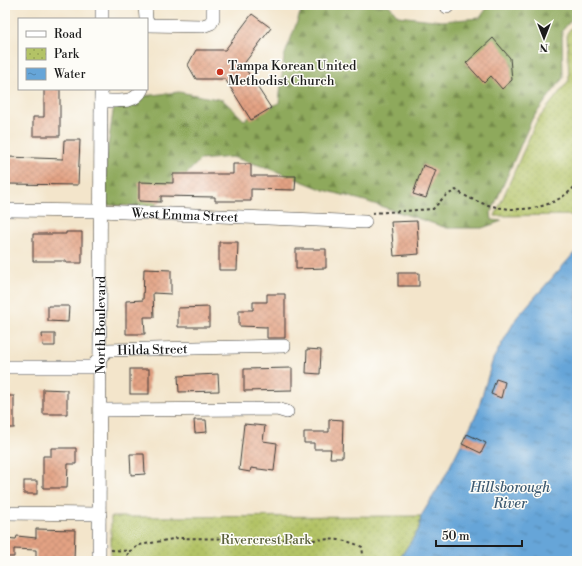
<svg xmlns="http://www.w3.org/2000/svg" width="582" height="566" font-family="'Libre Bodoni',serif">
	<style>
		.forest { fill: url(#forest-firs); stroke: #55623c }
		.park { fill: url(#park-dots); stroke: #687041 }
		.water { fill: url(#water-ripples); stroke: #41607a }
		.building { fill: url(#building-cross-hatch) }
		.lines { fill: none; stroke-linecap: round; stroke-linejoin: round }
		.minor-casing { stroke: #3c3a36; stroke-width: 14 }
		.path { stroke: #3c3a36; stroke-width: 2; stroke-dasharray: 3 3; stroke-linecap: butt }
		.minor { stroke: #fff; stroke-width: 13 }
		.poi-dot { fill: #c8321e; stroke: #fdfcf7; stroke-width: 1.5 }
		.labels { text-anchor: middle; stroke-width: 3; stroke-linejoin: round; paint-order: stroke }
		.poi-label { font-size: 13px; fill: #1c1c1c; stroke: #fdfcf7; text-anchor: start }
		.street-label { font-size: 13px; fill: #1c1c1c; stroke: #fdfcf7 }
		.park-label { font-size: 13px; fill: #585f3a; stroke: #fdfcf7 }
		.water-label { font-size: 14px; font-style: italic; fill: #3d5a71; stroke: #fdfcf7 }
	</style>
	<defs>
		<pattern id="forest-firs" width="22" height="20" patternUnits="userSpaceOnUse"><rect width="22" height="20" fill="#8ea95b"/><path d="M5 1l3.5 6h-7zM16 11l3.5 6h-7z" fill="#73894a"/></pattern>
		<pattern id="park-dots" width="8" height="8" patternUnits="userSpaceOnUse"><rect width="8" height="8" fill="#b3c366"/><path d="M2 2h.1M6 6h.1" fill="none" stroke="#99a758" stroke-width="1.8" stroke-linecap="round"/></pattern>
		<pattern id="water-ripples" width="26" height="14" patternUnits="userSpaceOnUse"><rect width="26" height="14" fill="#66a5d8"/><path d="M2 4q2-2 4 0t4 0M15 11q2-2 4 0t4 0" fill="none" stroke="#5386ae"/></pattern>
		<pattern id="building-cross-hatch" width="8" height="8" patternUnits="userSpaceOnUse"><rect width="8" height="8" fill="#e3a283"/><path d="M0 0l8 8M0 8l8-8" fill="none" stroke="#c28b71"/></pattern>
	</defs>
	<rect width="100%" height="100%" fill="#fdfcf7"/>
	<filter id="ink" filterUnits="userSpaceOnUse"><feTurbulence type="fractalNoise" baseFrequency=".025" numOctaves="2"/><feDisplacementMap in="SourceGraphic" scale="8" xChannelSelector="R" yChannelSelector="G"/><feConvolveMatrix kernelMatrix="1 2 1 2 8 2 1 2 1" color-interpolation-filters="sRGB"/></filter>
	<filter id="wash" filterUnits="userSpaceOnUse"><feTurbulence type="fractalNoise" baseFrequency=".012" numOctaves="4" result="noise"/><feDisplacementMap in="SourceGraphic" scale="16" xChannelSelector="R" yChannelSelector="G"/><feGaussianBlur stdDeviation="0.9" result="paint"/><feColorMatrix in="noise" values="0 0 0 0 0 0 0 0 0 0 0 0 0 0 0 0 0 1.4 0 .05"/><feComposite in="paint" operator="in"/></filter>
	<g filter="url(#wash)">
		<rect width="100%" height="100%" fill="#f3e5cb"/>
		<path class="forest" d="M301,5H389L398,16L442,21L480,18L489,5H577V13L562,31L563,78L532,119L491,213L492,220L502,221L482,228H447L365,201L324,190L268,168L232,157L200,160L154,207L106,205V159L115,99L179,92L223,100L244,120L279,103L284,57L301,11Z"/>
		<g class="park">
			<path d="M577,21V215L495,216L536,122L569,80L567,33Z"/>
			<path d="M421,516L419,529L398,561H111V517Z"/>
		</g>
		<path class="water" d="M577,250V556L573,561H398L419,529L421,516L443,480L477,413L493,359L517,317Z"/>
		<g id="blocks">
			<g class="building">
				<path d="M252,14L271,28L243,65L271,108L251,120L225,79H196L188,65L196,50H225Z"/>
				<path d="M493,38L510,58L512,80L502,89L491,76L484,83L466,63Z"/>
				<path d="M44,89H60V136H33V117H44Z"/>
				<path d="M64,140H80L78,185L8,184V157L63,159Z"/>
				<path d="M233,164H251V176H296L295,190L251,189V201H215V197L161,196V202L139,201V182L173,183V174H233Z"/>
				<path d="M423,165L436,170L426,198L413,194Z"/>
				<path d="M417,221L419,254L394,256L391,222Z"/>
				<path d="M66,232H82V263H66V261H33V234H66Z"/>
				<path d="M219,242H238L237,270H219Z"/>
				<path d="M296,249H326V268L296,269Z"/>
				<path d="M144,269L171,270V294L153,293L154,317H144L145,334H126V301L143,300Z"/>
				<rect x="398" y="273" width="21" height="13"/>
				<path d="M267,294H285V338H267V327L239,326V310H253V302H267Z"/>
				<path d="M48,306H69L68,322L48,321Z"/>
				<path d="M209,307V327H178V308Z"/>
				<path d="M42,334H55V346H43Z"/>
				<path d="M307,349L321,350L320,374L306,373Z"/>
				<path d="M292,368V390L244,391V369Z"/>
				<rect x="130" y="369" width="19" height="25"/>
				<path d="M218,374L219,391L179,392L178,376Z"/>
				<path d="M496,379L505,382L501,398L491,394Z"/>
				<path d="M43,389L67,390V414H43Z"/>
				<rect x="5" y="396" width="9" height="32"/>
				<path d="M329,419L343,420L342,458H330L331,449H314V443H304V432H329Z"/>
				<path d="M194,420H206L207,432L195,433Z"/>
				<path d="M244,424L265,426L263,441L277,443L274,471L251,468L250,472L239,470Z"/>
				<path d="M467,434L486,443L481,453L462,444Z"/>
				<path d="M51,448H76V464H68L67,488H43V456H51Z"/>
				<path d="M130,454H144L145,474L131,475Z"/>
				<rect x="24" y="481" width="13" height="13"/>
				<path d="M36,529L75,530L74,561H36V550L14,549V557H5V538L16,539L17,536L36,538Z"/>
			</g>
		</g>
	</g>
	<g filter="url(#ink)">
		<use href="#blocks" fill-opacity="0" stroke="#3c3a36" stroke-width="1"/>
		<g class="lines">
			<g class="minor-casing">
				<g id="minor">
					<path d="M145,5L146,19"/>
					<path d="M447,5V7"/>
					<path d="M102,19V5"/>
					<path d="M147,25L203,26L211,23L213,18V5"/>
					<path d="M101,101C116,100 135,105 142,89"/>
					<path id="s1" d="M5,210L100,211L365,222"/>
					<path id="s2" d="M5,367H92L107,350L284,346"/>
					<path d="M100,410L277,409L287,412"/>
					<path d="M5,513L100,514"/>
					<path id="s3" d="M99,561L101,89"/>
				</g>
			</g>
			<g class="path">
				<path d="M372,213L433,209L444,197L456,190C490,214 547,219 577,184"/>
				<path d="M111,550L130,551L140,545L178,538L311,540C330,539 344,538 362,547L364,561"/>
				<path d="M124,561L129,552"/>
			</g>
			<use href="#minor" class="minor"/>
		</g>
	</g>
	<circle class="poi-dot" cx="220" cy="72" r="4"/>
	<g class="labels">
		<g class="poi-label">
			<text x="228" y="70">Tampa Korean United<tspan x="228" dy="15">Methodist Church</tspan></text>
		</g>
		<g class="street-label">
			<text dy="5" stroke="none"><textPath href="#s1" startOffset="180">West Emma Street</textPath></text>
			<text dy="5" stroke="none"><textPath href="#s3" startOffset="236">North Boulevard</textPath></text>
			<text dy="5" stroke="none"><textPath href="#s2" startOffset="155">Hilda Street</textPath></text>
		</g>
		<g class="park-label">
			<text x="266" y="544">Rivercrest Park</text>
		</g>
		<g class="water-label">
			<text x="510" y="492">Hillsborough<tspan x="510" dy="16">River</tspan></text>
		</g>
	</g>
	<rect width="582" height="566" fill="none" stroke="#fdfcf7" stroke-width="20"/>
	<rect x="18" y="18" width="130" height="72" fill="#fdfcf7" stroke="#a3a29f"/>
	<rect x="26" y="31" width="20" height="6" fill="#ffffff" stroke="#a3a29f"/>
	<text x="54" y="38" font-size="12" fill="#1c1c1c">Road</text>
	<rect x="26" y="48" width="20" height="12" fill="url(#park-dots)" stroke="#a3a29f"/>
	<text x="54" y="58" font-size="12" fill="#1c1c1c">Park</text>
	<rect x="26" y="68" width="20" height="12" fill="url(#water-ripples)" stroke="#a3a29f"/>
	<text x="54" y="78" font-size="12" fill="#1c1c1c">Water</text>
	<g transform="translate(544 38) rotate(180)" stroke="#fdfcf7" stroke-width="3" paint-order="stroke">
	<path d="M0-3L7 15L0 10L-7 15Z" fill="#1c1c1c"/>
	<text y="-6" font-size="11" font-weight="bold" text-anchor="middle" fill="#1c1c1c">N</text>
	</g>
	<path d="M436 540v6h86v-6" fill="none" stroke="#1c1c1c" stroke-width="2"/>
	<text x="442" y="540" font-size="12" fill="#1c1c1c" stroke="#fdfcf7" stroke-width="3" paint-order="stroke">50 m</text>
</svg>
